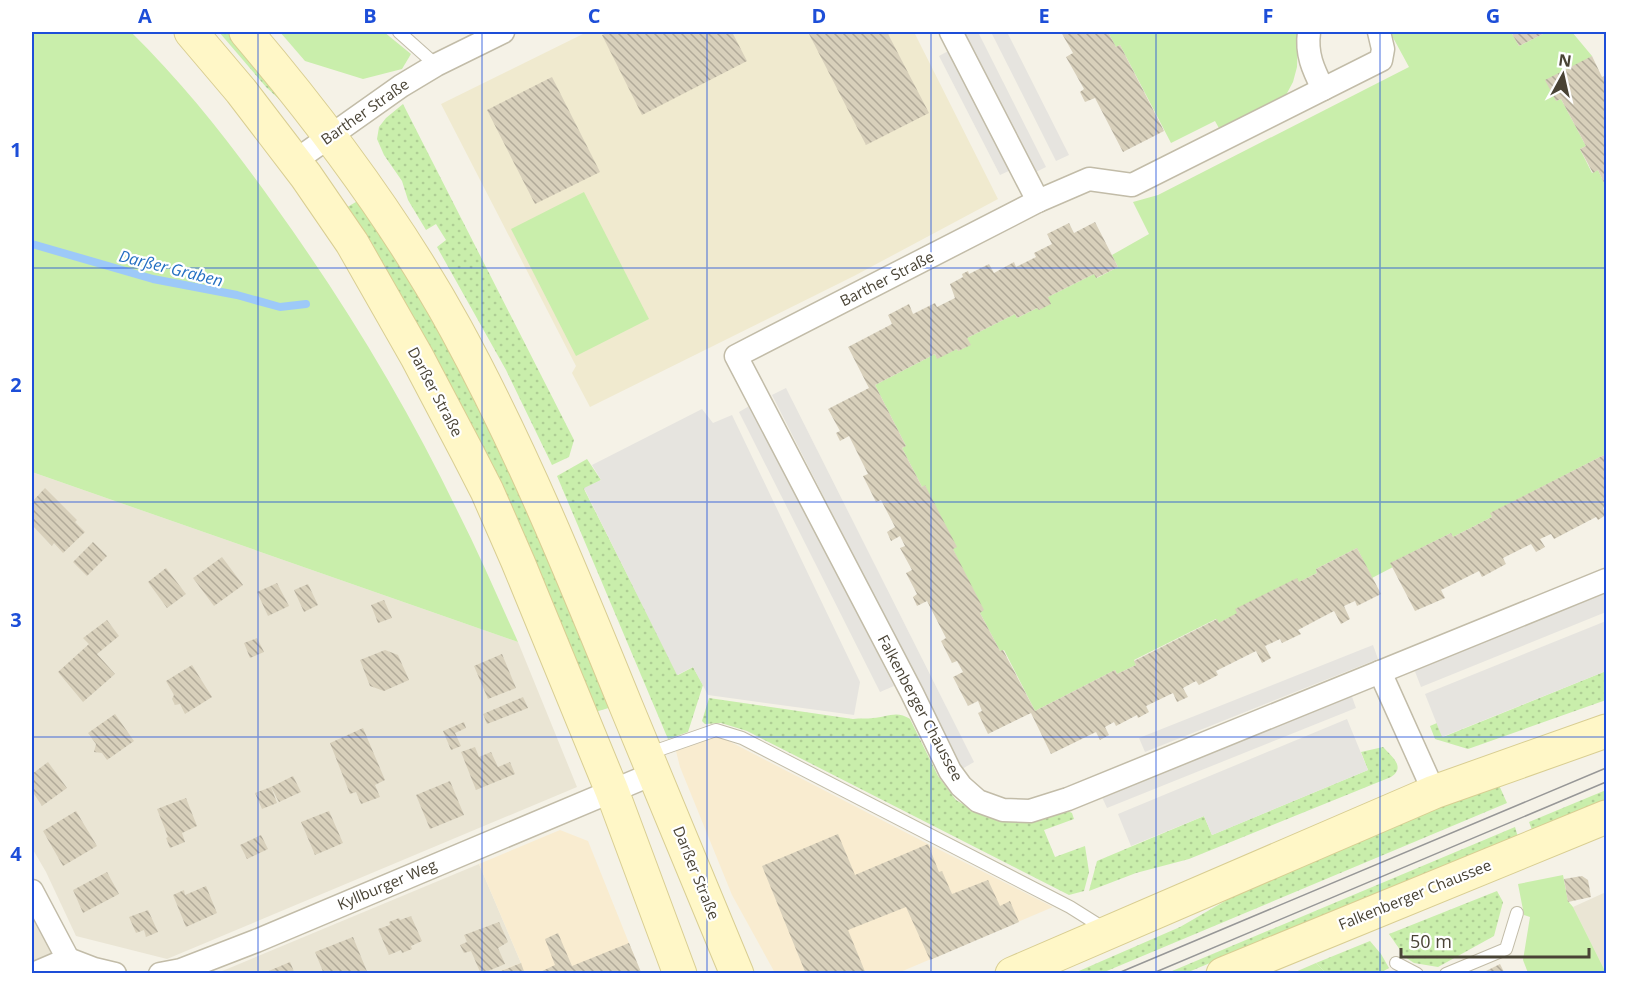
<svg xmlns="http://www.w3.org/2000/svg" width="1638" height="1005" font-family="'Open Sans',sans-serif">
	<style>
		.residential { fill: #eae5d4 }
		.commercial { fill: #f9ecd0 }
		.education { fill: #f0eacf }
		.grass { fill: url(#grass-dots) }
		.park { fill: #c9eeab }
		.parking { fill: #e6e4df }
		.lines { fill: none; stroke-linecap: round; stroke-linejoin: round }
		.stream { stroke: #9dc9f8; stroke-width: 8 }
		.building { fill: url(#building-back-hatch) }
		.service-casing { stroke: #c2bca8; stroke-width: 14 }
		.minor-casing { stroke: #c2bca8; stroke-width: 25 }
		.secondary-casing { stroke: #d9ce92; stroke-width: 35 }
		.service { stroke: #fff; stroke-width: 12 }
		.minor { stroke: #fff; stroke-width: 22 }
		.secondary { stroke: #fff7c7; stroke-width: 33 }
		.tram { stroke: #979797; stroke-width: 1.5 }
		.grid { fill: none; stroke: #1d4ed8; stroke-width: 1.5; stroke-opacity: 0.55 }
		.labels { text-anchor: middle; stroke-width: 4.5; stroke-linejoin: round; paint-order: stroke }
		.street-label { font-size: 15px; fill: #494335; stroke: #fff }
		.water-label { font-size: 16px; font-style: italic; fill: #226ec1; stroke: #fff }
		.neatline { fill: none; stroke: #1d4ed8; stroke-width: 2 }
		.grid-label { font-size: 20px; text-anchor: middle; font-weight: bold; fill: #1d4ed8 }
	</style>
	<defs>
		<pattern id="grass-dots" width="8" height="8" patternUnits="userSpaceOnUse" patternTransform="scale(1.5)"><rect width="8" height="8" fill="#c9eeab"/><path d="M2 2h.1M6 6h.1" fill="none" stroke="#aecd94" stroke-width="1.8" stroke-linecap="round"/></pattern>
		<pattern id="building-back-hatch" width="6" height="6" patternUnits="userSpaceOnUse" patternTransform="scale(1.5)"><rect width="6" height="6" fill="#d8d0bb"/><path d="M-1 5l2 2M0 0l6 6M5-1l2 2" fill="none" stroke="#b1aa99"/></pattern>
	</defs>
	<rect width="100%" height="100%" fill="#f5f2e7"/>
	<g class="residential">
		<path d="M32,472L518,642L577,787L167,959L76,936L46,872L32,848Z"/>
		<path d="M479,864L521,963L495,974H215Z"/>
		<path d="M1606,892V973L1573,907Z"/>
		<path d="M32,902L54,950L51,957L32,967Z"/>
	</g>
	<g class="commercial">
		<path d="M713,737H721L928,844L1053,907L898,973H775L732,895L680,767L676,751Z"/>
		<path d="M560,830L588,841L641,973H495L521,963L479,864Z"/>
	</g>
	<path class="education" d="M587,32H914L998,199L854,276L590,407L572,373L576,366L441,104Z"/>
	<g class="grass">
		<path d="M219,32H230L251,56L283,99L281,101L266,87Z"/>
		<path d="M403,104L574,440L569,457L552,465L506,370L437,247L446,240L436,224L426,230L408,200L402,181L384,155L377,139L379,127L386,118Z"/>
		<path d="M361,199L436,321L501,448L612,707L595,712L344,209Z"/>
		<path d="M587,459L601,480L584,489L678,675L693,667L703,685L688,732L668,739L557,476Z"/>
		<path d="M1606,671V700L1468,749L1435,739L1430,726L1437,723L1443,737Z"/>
		<path d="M709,698L853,719C860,718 867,719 873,718C887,717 897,710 910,719L938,776L956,800L971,809H1064L1072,813L1074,819L1044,830L1055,857L1085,846L1089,872L1084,891L1069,895L747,731L721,723L705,724L702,721Z"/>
		<path d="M1383,747C1392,757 1406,767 1391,777L1189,859L1136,873L1089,891L1097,861L1204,816L1212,835L1368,770L1361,752Z"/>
		<path d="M1498,783L1507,803L1102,973L1072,974L1180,927L1265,878Z"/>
		<path d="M1606,790V801L1532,830L1529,822Z"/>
		<path d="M1515,827L1518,837L1474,853L1186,973L1165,974Z"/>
		<path d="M1497,891L1503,902L1494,936L1438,967L1414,963L1405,957L1389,934Z"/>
		<path d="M1370,941L1381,954L1389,968L1380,973H1326L1316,963Z"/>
	</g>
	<g class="park">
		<path d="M32,32H131C185,85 232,145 275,206C344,302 406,404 457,510C479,553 498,598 518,642L32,472Z"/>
		<path d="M280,32H384L411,54L402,69L363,79L305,61Z"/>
		<path d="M1108,32H1300L1298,40L1297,67L1293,82L1286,95L1220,130L1215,121L1171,143L1120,45L1116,47Z"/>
		<path d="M1390,32H1511L1519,46L1547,32H1572L1592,56L1556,101L1561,99L1586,146L1580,149L1592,173L1598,170L1606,187V454L1491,513L1492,517L1453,537L1451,533L1391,563L1393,567L1372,578L1357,548L1316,569L1317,573L1219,623L1216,619L1134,660L1136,665L1117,674L1115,670L1035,711L1004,650L1000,651L980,613L953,549L956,547L925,486L922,487L902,448L906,446L875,385L935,354L937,358L957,349L958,351L970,345L967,338L1015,314L1017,318L1037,308L1039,310L1048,297L1094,274L1097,278L1118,267L1112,255L1149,234L1133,202L1158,195L1409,67Z"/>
		<path d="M584,192L649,319L576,356L511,229Z"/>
		<path d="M1563,875L1568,901L1573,907L1606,973H1528L1523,960L1530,917L1524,915L1518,884Z"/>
		<path d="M1316,963L1326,973H1293Z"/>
	</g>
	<g class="parking">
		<path d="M962,32H978L1046,167L1034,173Z"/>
		<path d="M991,32H1007L1069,155L1056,161Z"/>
		<path d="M952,49L1013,169L1000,175L939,56Z"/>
		<path d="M786,388L974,762L962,769L772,395Z"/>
		<path d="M751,405L894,686L880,692L739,412Z"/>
		<path d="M702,409L713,423L732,415L860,682L854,715L708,695L693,667L677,675L584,488L601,480L592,465Z"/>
		<path d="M1606,592V612L1421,687L1414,669Z"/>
		<path d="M1606,621V671L1442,737L1425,694Z"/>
		<path d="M1373,645L1378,659L1145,752L1139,738Z"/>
		<path d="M1351,694L1356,708L1107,808L1101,795Z"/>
		<path d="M1347,719L1368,770L1212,835L1204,816L1131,846L1118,814Z"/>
	</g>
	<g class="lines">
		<path class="stream" d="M32,244L153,279L237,295L280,307L306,304"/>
	</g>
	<g class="building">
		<path d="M609,32H732L747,61L642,115L602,35Z"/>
		<path d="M808,32H887L929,113L866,145Z"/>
		<path d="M1061,32H1108L1116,47L1120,45L1164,131L1123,152L1095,98L1085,102L1080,92L1084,89L1066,57L1073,53Z"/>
		<path d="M1511,32H1547L1519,46Z"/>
		<path d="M1592,56L1602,77L1606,75V187L1598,170L1593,173L1580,149L1586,146L1561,99L1556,101L1545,80Z"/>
		<path d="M552,77L600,172L535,204L487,110Z"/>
		<path d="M1095,222L1118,267L1096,278L1094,274L1048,297L1051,304L1039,310L1037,308L1017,318L1015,314L967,338L971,345L958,351L957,349L937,359L935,354L875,385L906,446L902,448L922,487L925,485L957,547L953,549L984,610L980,613L1000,651L1003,650L1035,711L1115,670L1117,674L1136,665L1134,661L1217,619L1219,623L1237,613L1235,609L1297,578L1299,582L1317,573L1316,569L1357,548L1381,594L1357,606L1355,601L1344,606L1350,619L1341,624L1334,611L1298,630L1301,634L1282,643L1280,639L1265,646L1271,658L1262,663L1256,651L1216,671L1218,675L1199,685L1196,681L1183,688L1188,697L1177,702L1173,693L1146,706L1149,712L1138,718L1137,715L1116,726L1114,722L1105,727L1109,735L1100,740L1096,732L1051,754L1031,713L988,734L978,713L982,711L978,701L968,706L953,677L963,672L957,661L952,663L941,641L946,638L927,601L917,606L913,597L917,594L906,573L912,570L900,548L905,546L900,536L891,541L887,532L895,527L881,500L876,502L863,476L868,474L849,436L840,441L836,433L840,431L828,409L869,388L848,347L892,324L888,315L909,304L913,314L935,303L937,307L955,298L950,284L963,277L962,274L968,271L969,274L989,264L994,273L1014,262L1016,267L1036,257L1034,253L1052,244L1047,234L1069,223L1074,233Z"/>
		<path d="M1606,454V506L1603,508L1606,515L1598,520L1596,517L1554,539L1551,534L1540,539L1545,547L1536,552L1531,544L1503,558L1506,564L1482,577L1479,571L1441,590L1445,598L1415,611L1390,563L1451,533L1453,537L1492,517L1490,513Z"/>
		<path d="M45,488L77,520L75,522L85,532L63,553L54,543L52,546L32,525V502Z"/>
		<path d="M93,542L107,556L87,576L73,562Z"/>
		<path d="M222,557L243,585L214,606L193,578Z"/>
		<path d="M166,568L186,594L167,608L148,582Z"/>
		<path d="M277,583L289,606L268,616L257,592Z"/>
		<path d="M308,584L318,605L304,612L294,590Z"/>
		<path d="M384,600L392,618L378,623L371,605Z"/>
		<path d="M107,620L119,636L97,654L115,674L83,702L58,672L89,644L83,638Z"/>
		<path d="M257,638L264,652L250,658L244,643Z"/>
		<path d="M385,650L398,655L409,680L384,691L370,686L360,660Z"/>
		<path d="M502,654L516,688L488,699L474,666Z"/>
		<path d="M192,665L212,697L185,714L180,704L175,705L172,699L174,695L166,681Z"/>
		<path d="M523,697L528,708L487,724L483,714Z"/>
		<path d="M115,714L134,741L107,760L102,753L94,752L96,744L88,733Z"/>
		<path d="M464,722L466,728L455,733L461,746L451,750L443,731Z"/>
		<path d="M363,728L385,780L375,785L380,797L361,804L356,792L350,794L330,743Z"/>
		<path d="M475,747L479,757L491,752L498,767L510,762L515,774L476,790L461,752Z"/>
		<path d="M48,762L67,788L42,806L32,791V774Z"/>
		<path d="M293,776L301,792L279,802L271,787Z"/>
		<path d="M450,781L464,815L430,829L416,795Z"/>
		<path d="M271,787L277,803L262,809L255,793Z"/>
		<path d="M186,798L197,826L182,833L185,842L170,848L166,838L168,837L157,809Z"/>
		<path d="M76,811L97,846L63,866L43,831Z"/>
		<path d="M329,811L343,843L315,855L301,822Z"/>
		<path d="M838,834L855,875L928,844L939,872L942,871L952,894L988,880L1000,906L1010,901L1019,922L930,960L906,907L848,930L866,974H806L762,866Z"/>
		<path d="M261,835L268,849L247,859L240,845Z"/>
		<path d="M107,872L119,894L83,913L73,890Z"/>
		<path d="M1582,876L1588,880L1591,897L1568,902L1564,879Z"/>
		<path d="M206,886L217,913L186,927L173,895L184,890L185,895Z"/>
		<path d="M148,910L158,932L146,937L144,930L136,933L129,917Z"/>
		<path d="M411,916L422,941L411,946L412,949L402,953L401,950L389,955L378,929L390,925L389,922L399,918L400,920Z"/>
		<path d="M499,922L508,942L498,948L505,964L481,974L471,951L464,953L460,945L467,942L464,935Z"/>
		<path d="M558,933L572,966L629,943L641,972L536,974L555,965L545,939Z"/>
		<path d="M353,937L368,974H324L315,952Z"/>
		<path d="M290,962L295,974H264V973Z"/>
		<path d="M521,963L525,974H496V973Z"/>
		<path d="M1500,964L1505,974H1480Z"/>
	</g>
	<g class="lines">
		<g class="service-casing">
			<g id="service">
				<path d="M399,32L436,65"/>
				<path d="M647,754L716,730L742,738L1070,907L1105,929"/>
				<path d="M1396,963L1417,974"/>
				<path d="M1446,974L1506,949L1517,913"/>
			</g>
		</g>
		<g class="minor-casing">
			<g id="minor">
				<path d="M951,32L1038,201"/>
				<path d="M1309,32C1306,54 1313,69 1323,89"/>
				<path d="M1379,32L1383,49L1381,60L1132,185L1089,179L1038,201L736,356L912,693L950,771L961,786L978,801L1003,810L1030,811L1068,799L1606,580"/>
				<path d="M295,161L401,86L436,65L503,32"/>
				<path d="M1380,672L1434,792"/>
				<path d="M32,891L68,959"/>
				<path d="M33,974L68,959L94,969L115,974"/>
				<path d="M160,974L181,970L256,941L655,773"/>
			</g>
		</g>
		<g class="secondary-casing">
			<g id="secondary">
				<path d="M191,32L241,91L306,176L352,243L417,357L467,452L487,491L518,562L612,791L680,974"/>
				<path d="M246,32C324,124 398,223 456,329C522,450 574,578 626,706C663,795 700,884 737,974"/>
				<path d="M1012,974L1434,792L1606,731"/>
				<path d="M1223,974L1606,817"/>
			</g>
		</g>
		<use href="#service" class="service"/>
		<use href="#minor" class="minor"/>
		<use href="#secondary" class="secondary"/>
		<g class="tram">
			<path d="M1116,974L1606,768"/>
			<path d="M1151,974L1606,782"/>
		</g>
	</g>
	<path class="grid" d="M258,32V974M482,32V974M707,32V974M931,32V974M1156,32V974M1380,32V974M32,268H1606M32,502H1606M32,737H1606"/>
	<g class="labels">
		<g class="street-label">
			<text transform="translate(365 112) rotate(-35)" y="5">Barther Straße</text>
			<text transform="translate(887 279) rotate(-27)" y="5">Barther Straße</text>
			<text transform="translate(435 392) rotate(62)" y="5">Darßer Straße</text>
			<text transform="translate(920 708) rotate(62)" y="5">Falkenberger Chaussee</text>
			<text transform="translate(696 873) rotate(68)" y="5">Darßer Straße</text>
			<text transform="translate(387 885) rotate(-23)" y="5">Kyllburger Weg</text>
			<text transform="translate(1415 895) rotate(-22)" y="5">Falkenberger Chaussee</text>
		</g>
		<g class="water-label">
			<text transform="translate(171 268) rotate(14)" y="6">Darßer Graben</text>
		</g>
	</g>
	<rect width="1638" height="1005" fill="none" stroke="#ffffff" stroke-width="66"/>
	<g transform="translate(1563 75) rotate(8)" stroke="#ffffff" stroke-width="4.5" paint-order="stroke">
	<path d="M0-4.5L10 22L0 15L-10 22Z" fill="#494335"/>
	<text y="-9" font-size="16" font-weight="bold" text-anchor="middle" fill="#494335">N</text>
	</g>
	<path d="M1401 948v9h188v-9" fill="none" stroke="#494335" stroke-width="3"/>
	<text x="1410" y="948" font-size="18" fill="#494335" stroke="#ffffff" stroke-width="4.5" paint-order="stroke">50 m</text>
	<rect x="33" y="33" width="1572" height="939" class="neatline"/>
	<g class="grid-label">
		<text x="145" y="23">A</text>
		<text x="370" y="23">B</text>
		<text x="594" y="23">C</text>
		<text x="819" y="23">D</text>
		<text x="1044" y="23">E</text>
		<text x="1268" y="23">F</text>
		<text x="1493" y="23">G</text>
		<text x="16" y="157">1</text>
		<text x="16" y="392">2</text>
		<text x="16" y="627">3</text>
		<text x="16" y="861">4</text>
	</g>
</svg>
